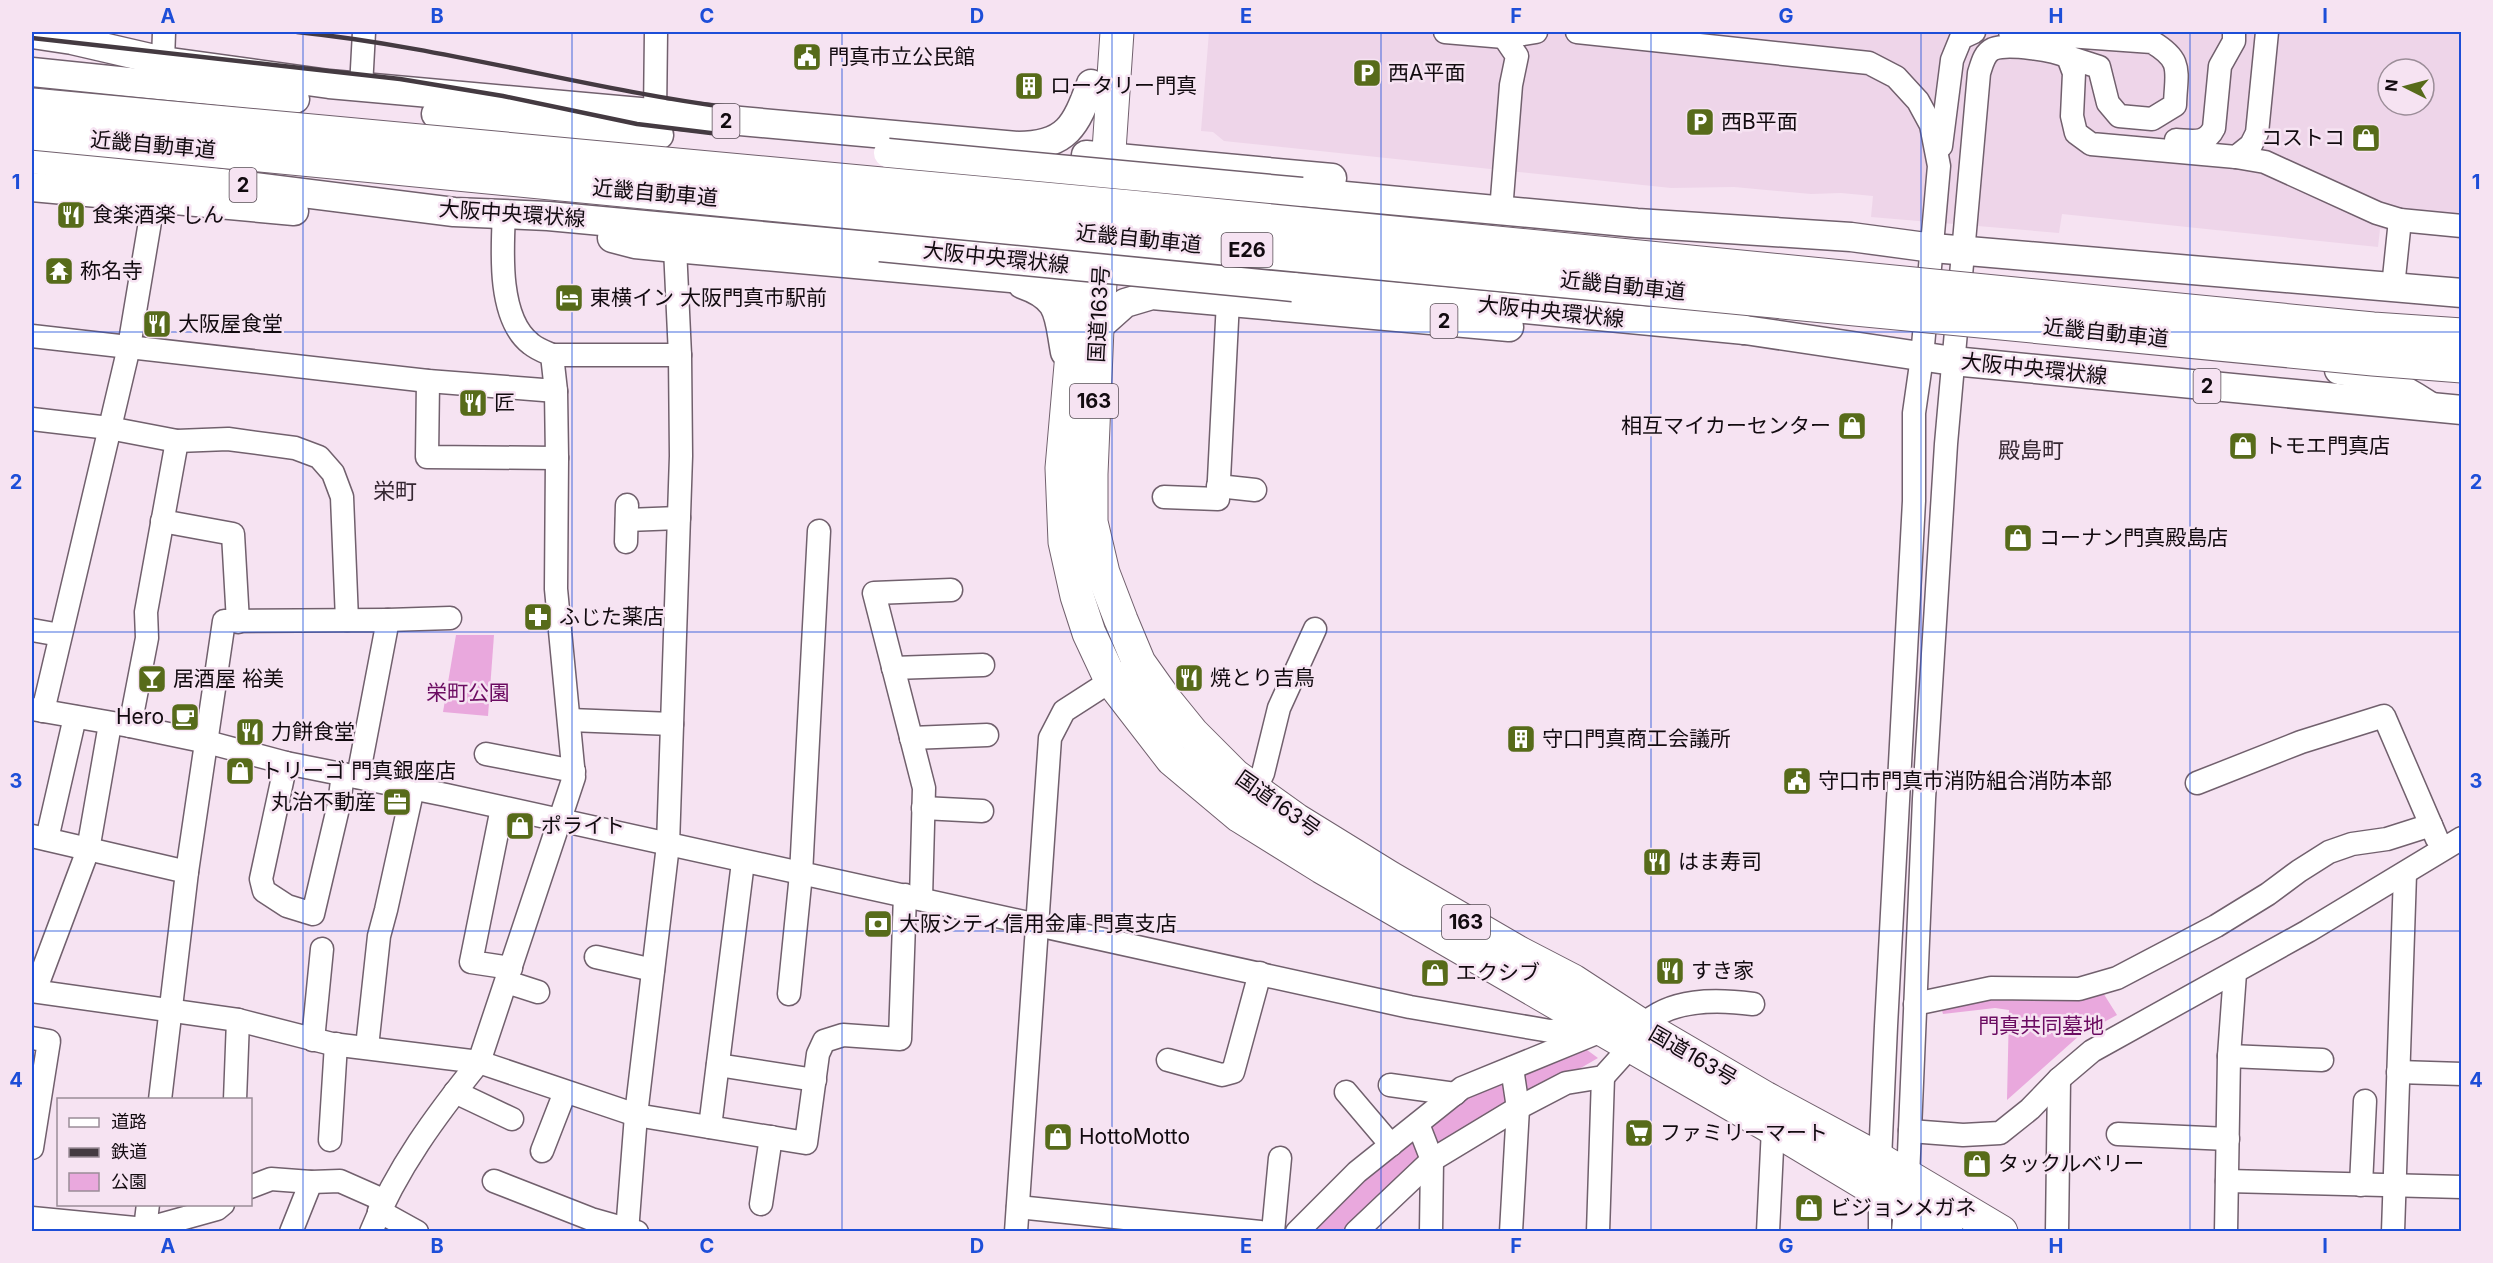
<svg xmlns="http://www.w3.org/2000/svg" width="2493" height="1263" font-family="Inter,'Noto Sans JP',sans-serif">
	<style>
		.built { fill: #eed5e9; fill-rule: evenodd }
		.green { fill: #e9a8dd }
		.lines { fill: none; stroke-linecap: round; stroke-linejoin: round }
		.minor-casing { stroke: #71606d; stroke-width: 25 }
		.major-casing { stroke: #71606d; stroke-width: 31 }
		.highway-casing { stroke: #71606d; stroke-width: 35 }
		.minor { stroke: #fff; stroke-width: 22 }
		.major { stroke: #fff; stroke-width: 28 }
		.highway { stroke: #fff; stroke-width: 33 }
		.rail { stroke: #443a41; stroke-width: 4.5 }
		.major-bridge-casing { stroke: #71606d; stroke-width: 31; stroke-linecap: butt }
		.highway-bridge-casing { stroke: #71606d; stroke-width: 35; stroke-linecap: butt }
		.major-bridge { stroke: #fff; stroke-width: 28 }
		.highway-bridge { stroke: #fff; stroke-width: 33 }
		.grid { fill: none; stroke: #1d4ed8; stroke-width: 1.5; stroke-opacity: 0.55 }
		.labels { text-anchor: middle; stroke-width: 5; stroke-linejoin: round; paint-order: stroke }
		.shield { fill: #f6e3f2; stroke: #564c54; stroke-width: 1.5 }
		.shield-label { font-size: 20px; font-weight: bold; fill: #120b10 }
		.poi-label { font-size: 21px; fill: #120b10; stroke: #f6e3f2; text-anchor: start }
		.street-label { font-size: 21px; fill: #120b10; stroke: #f6e3f2 }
		.park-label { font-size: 21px; fill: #6b0b61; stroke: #f6e3f2 }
		.neighbourhood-label { font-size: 22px; fill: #362833; stroke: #f6e3f2 }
		.neatline { fill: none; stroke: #1d4ed8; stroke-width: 2 }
		.grid-label { font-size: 20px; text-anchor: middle; font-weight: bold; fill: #1d4ed8 }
	</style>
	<rect width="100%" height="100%" fill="#f6e3f2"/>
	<path class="built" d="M1209,32H2461V239L2380,229L2378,247L2062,214L2059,233L1871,217L1873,196L1841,193L1811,194L1734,187L1671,188L1224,141L1213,132L1201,131ZM2388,69H2424V105H2388Z"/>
	<g class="green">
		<path d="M456,635H494L488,716L443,712Z"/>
		<path d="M2100,988L2117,1015L2080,1035L2007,1100L2009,1010L1995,1008L1943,1014L1940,1004Z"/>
		<path d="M1583,1047L1598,1058L1431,1155L1342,1231L1307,1232L1465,1093Z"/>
	</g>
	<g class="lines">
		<g class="minor-casing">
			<g id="minor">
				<path d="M1445,32L1504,37L1536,32"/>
				<path d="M1577,32L1869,63L1896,77L1918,101L1931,125L1939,166L1922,357L1914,413V501L1886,1026L1880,1160V1232"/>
				<path d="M2010,32L2152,42C2184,61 2176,71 2175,105L2152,119L2119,116L2108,103L2099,67L2068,57"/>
				<path d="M163,61L164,32"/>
				<path d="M361,87L364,32"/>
				<path d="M655,115L656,32"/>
				<path d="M2176,140C2192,141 2206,145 2214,128L2220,66L2234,41V32"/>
				<path d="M1941,146L1952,60L1961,38L1974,32"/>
				<path d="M2236,157L2265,162L2377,213L2400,220L2462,226"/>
				<path d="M1501,211L1511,85L1517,56L1504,37"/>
				<path d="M2393,287L2400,220"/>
				<path d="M32,336L428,381L556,391"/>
				<path d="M552,355H680"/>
				<path d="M428,381L427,457L557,458"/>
				<path d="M32,419L109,428L177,441L228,439L295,448L319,457L333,473L342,497L347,620"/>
				<path d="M1218,486L1255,490"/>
				<path d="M1164,497L1218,499L1228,301"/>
				<path d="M627,520L679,518"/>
				<path d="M162,521L233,534L238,622"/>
				<path d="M626,542L627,505"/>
				<path d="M388,620L450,618"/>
				<path d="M32,630L60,635"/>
				<path d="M893,668L983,665"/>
				<path d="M32,709L130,726L207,742L286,763L446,795L1410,1007L1550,1031L1596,1028"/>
				<path d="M43,711L129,347L154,198"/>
				<path d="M570,720L672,724"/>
				<path d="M130,726L147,638L146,612L177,441"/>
				<path d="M911,738L987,735"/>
				<path d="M486,754L574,771"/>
				<path d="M286,763L261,879L264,891L287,906L313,914L339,804L343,774"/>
				<path d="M2197,783L2301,742L2384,716L2437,839"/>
				<path d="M1255,791L1263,773L1279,708L1315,629"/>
				<path d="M502,808L471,962L511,968"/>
				<path d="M923,808L982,811"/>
				<path d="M32,836L187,872"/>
				<path d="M47,839L75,717"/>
				<path d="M921,898L924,788L874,593L951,590"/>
				<path d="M596,957L653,970"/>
				<path d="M507,982L538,992"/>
				<path d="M32,991L238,1020L332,1044L479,1062L636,1115L806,1143L818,1054L824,1041L843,1035L900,1039L905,895"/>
				<path d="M35,991L88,850L110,724"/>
				<path d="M789,994L801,874L819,531"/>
				<path d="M1915,1004L1991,988L2079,989L2117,978L2216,926L2268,894L2299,871L2329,852L2352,844L2387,839L2431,825"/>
				<path d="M1642,1026C1670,998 1716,999 1753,1004"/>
				<path d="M32,1038L49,1041L32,1148"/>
				<path d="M313,1040L322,949"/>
				<path d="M367,1047L379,936L386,910L413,788"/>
				<path d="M2229,1056L2322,1060"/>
				<path d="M1168,1060L1222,1075L1233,1072L1260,973"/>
				<path d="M718,1065L815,1080"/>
				<path d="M2398,1072L2462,1074"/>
				<path d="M1390,1085L1455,1094"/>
				<path d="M455,1092L512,1119"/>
				<path d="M1346,1092L1391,1145"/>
				<path d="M160,1100L187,872L224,621L388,620L358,777"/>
				<path d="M235,1100L238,1020"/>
				<path d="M1418,1124L1432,1160L1431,1232"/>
				<path d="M710,1127L743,862"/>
				<path d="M1910,1131L1963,1135L2000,1133L2030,1109L2059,1079L2092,1051L2308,931L2462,838"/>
				<path d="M2118,1134L2228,1139"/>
				<path d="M330,1140L336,1044"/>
				<path d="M542,1151L565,1092"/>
				<path d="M494,1181L591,1219L637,1232"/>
				<path d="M2227,1181L2462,1187"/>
				<path d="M2361,1185L2365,1101"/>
				<path d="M250,1187L271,1179L311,1182L340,1181L383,1200"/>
				<path d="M761,1204L771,1137"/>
				<path d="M1018,1207L1260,1232"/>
				<path d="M379,1211L417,1232"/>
				<path d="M32,1218L145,1229L217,1209L223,1204"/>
				<path d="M145,1229L148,1204"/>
				<path d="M291,1232L311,1182"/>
				<path d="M371,1232C396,1169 437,1114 479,1062L574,777L556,589L557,458L556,391L552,355C545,352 537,349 531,344C498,319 502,252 504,214"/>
				<path d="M627,1232L636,1115L668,845L681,456L680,355L675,248"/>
				<path d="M1016,1232L1050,738L1064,711L1123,673"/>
				<path d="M1273,1232L1280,1158"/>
				<path d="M1297,1232L1357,1172L1462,1088L1594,1034"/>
				<path d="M1356,1232L1432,1160L1518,1108L1566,1083L1603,1077L1630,1047"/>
				<path d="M1511,1232L1518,1108L1512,1068"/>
				<path d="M1598,1232L1603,1077"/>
				<path d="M1768,1232L1773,1128"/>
				<path d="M1903,1232L1908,1177L1924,799L1946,444L1979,73C1982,64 1984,53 1993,49C2008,43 2054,50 2068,57L2074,73L2072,116L2076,133L2091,144L2236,157L2251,145L2257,133L2267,32"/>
				<path d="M2057,1232L2059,1079"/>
				<path d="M2226,1232L2229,1056L2235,973"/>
				<path d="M2393,1232L2405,874"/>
			</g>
		</g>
		<g class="major-casing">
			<g id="major">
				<path d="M32,34L72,40L163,61L329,84L1018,146C1067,146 1076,125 1091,84"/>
				<path d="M32,72L295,99"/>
				<path d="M436,114L659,135"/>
				<path d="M512,123L576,152"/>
				<path d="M1086,155L1332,178"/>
				<path d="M32,159L454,212L548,216L880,247"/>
				<path d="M32,187L294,211"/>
				<path d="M1302,192L1637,223L1851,237L1933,248L2462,293"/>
				<path d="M612,238L635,244L675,248L1100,286"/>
				<path d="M1022,284C1062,298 1058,315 1065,352"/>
				<path d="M1293,287L1745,330L1953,361L2462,410"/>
				<path d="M1658,295L1745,330"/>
				<path d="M1097,328L1125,303L1152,295L1509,327"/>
				<path d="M2339,370C2376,374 2397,385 2428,405"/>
			</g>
		</g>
		<g class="highway-casing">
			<g id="highway">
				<path d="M1117,32L1097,328L1091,474V522L1103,573L1121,620L1139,663L1166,701L1192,733L1235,776L1296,820L1390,878L1519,953L1573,981L1642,1026L1765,1098L1880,1160L2001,1232"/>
				<path d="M1078,285L1062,468L1065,542L1077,596L1089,633L1111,680L1172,759L1240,816L1322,867L1773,1128L1946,1232"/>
			</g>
		</g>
		<use href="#minor" class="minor"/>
		<use href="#major" class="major"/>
		<use href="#highway" class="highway"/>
		<g class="rail">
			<path d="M297,32C444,47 586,89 732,108"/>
			<path d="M32,38L400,79L503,96L637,124L727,135"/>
		</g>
		<g class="major-bridge-casing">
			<g id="major-bridge">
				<path d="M888,153L1302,192"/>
				<path d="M880,247L1293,287"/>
			</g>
		</g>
		<g class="highway-bridge-casing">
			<g id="highway-bridge">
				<path d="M32,105L1130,207L2373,329L2462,335"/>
				<path d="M32,133L2373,359L2462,366"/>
			</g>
		</g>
		<use href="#major-bridge" class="major-bridge"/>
		<use href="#highway-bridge" class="highway-bridge"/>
	</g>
	<path class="grid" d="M303,32V1232M572,32V1232M842,32V1232M1112,32V1232M1381,32V1232M1651,32V1232M1921,32V1232M2190,32V1232M32,332H2462M32,632H2462M32,931H2462"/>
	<defs>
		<g id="civic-square" transform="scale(1.5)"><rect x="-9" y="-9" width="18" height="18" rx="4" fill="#576b1a" stroke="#f6e3f2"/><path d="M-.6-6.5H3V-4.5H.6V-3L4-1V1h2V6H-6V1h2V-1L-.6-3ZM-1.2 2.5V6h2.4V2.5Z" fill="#fff"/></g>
		<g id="parking-square" transform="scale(1.5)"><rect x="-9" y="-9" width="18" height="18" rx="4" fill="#576b1a" stroke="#f6e3f2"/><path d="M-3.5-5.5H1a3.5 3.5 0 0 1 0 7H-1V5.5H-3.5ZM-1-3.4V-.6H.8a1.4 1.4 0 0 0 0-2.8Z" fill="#fff"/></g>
		<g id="building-square" transform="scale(1.5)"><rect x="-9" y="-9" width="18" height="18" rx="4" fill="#576b1a" stroke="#f6e3f2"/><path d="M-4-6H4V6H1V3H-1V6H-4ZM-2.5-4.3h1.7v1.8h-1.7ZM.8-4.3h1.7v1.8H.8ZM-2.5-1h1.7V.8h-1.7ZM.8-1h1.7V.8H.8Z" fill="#fff"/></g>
		<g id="shop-square" transform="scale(1.5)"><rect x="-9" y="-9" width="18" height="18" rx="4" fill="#576b1a" stroke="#f6e3f2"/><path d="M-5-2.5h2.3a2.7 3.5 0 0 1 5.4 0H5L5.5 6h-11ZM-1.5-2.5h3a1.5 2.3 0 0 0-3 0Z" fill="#fff"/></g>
		<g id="restaurant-square" transform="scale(1.5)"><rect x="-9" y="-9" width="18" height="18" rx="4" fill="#576b1a" stroke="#f6e3f2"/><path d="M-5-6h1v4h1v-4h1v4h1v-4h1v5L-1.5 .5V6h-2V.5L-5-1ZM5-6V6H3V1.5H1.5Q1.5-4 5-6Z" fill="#fff"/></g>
		<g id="temple-square" transform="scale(1.5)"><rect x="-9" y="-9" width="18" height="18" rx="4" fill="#576b1a" stroke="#f6e3f2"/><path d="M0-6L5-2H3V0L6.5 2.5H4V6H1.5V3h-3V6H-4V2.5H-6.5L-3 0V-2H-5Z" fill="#fff"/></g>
		<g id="hotel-square" transform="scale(1.5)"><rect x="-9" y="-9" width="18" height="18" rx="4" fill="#576b1a" stroke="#f6e3f2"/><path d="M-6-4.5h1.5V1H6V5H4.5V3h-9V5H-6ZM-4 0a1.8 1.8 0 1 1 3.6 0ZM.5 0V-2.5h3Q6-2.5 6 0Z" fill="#fff"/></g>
		<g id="pharmacy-square" transform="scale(1.5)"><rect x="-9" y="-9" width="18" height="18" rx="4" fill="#576b1a" stroke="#f6e3f2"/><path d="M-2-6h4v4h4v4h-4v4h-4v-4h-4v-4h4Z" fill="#fff"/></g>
		<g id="bar-square" transform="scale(1.5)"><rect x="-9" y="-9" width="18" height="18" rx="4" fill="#576b1a" stroke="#f6e3f2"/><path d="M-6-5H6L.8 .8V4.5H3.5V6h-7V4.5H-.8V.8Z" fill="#fff"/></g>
		<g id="cafe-square" transform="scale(1.5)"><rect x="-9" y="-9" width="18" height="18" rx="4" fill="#576b1a" stroke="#f6e3f2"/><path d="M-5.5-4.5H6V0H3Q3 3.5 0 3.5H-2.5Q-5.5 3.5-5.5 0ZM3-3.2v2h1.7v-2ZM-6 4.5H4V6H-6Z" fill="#fff"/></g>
		<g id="office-square" transform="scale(1.5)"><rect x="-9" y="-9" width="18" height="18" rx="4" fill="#576b1a" stroke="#f6e3f2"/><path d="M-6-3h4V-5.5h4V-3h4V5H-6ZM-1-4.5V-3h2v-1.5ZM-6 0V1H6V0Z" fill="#fff"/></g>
		<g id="bank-square" transform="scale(1.5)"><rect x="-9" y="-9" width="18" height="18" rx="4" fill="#576b1a" stroke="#f6e3f2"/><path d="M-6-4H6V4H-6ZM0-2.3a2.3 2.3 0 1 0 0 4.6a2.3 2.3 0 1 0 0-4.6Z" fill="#fff"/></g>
		<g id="supermarket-square" transform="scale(1.5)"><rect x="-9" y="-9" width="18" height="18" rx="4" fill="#576b1a" stroke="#f6e3f2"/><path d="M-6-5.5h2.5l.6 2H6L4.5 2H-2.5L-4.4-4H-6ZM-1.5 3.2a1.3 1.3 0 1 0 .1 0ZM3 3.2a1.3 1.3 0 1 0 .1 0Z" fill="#fff"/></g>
	</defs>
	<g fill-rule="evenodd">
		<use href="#civic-square" x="807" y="57"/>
		<use href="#parking-square" x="1367" y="73"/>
		<use href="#building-square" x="1029" y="86"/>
		<use href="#parking-square" x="1700" y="122"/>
		<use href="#shop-square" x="2366" y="138"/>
		<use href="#restaurant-square" x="71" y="215"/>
		<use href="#temple-square" x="59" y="271"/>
		<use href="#hotel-square" x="569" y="298"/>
		<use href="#restaurant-square" x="157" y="324"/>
		<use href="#restaurant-square" x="473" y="403"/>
		<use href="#shop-square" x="1852" y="426"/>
		<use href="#shop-square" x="2243" y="446"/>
		<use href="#shop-square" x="2018" y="538"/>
		<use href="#pharmacy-square" x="538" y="617"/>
		<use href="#restaurant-square" x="1189" y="678"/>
		<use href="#bar-square" x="152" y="679"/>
		<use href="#cafe-square" x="185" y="717"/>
		<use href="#restaurant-square" x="250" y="732"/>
		<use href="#building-square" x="1521" y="739"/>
		<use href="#shop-square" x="240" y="771"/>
		<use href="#civic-square" x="1797" y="781"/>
		<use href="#office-square" x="397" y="802"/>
		<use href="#shop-square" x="520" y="826"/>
		<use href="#restaurant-square" x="1657" y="862"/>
		<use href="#bank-square" x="878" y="924"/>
		<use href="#restaurant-square" x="1670" y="971"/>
		<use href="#shop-square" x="1435" y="973"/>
		<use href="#supermarket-square" x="1639" y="1133"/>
		<use href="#shop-square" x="1058" y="1137"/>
		<use href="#shop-square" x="1977" y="1164"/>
		<use href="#shop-square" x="1809" y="1208"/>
	</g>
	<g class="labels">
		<g class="shield">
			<rect x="712.5" y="104" width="27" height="34" rx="4.5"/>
			<rect x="229.5" y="168" width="27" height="34" rx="4.5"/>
			<rect x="1221.5" y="233" width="51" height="34" rx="4.5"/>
			<rect x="1430.5" y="304" width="27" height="34" rx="4.5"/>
			<rect x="2193.5" y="369" width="27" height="34" rx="4.5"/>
			<rect x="1070" y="384" width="48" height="34" rx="4.5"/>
			<rect x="1442" y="905" width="48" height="34" rx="4.5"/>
		</g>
		<g class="shield-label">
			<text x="726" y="128">2</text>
			<text x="243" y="192">2</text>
			<text x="1247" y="257">E26</text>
			<text x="1444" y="328">2</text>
			<text x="2207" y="393">2</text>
			<text x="1094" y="408">163</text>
			<text x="1466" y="929">163</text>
		</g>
		<g class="poi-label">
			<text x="828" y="64">門真市立公民館</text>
			<text x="1388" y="80">西A平面</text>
			<text x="1050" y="93">ロータリー門真</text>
			<text x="1721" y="129">西B平面</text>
			<text x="2345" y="145" text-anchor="end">コストコ</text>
			<text x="92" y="222">食楽酒楽 しん</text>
			<text x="80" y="278">称名寺</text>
			<text x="590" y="305">東横イン 大阪門真市駅前</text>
			<text x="178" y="331">大阪屋食堂</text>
			<text x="494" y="410">匠</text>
			<text x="1831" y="433" text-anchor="end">相互マイカーセンター</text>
			<text x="2264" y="453">トモエ門真店</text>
			<text x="2039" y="545">コーナン門真殿島店</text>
			<text x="559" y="624">ふじた薬店</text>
			<text x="1210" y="685">焼とり吉鳥</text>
			<text x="173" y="686">居酒屋 裕美</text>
			<text x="164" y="724" text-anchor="end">Hero</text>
			<text x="271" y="739">力餅食堂</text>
			<text x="1542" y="746">守口門真商工会議所</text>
			<text x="261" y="778">トリーゴ 門真銀座店</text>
			<text x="1818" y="788">守口市門真市消防組合消防本部</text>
			<text x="376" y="809" text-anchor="end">丸治不動産</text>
			<text x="541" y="833">ポライト</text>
			<text x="1678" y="869">はま寿司</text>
			<text x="899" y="931">大阪シティ信用金庫 門真支店</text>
			<text x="1691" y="978">すき家</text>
			<text x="1456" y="980">エクシブ</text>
			<text x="1660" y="1140">ファミリーマート</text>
			<text x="1079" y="1144">HottoMotto</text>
			<text x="1998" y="1171">タックルベリー</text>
			<text x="1830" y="1215">ビジョンメガネ</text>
		</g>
		<g class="street-label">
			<text transform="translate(153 145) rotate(5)" y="7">近畿自動車道</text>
			<text transform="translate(655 193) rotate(5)" y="7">近畿自動車道</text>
			<text transform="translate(512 214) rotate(4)" y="7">大阪中央環状線</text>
			<text transform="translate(1139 239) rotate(6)" y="7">近畿自動車道</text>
			<text transform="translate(996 258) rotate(6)" y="7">大阪中央環状線</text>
			<text transform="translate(1623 286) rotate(6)" y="7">近畿自動車道</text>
			<text transform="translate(1551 312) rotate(6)" y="7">大阪中央環状線</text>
			<text transform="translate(1099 314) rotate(-87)" y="7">国道163号</text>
			<text transform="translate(2106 333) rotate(6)" y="7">近畿自動車道</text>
			<text transform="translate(2034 369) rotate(6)" y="7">大阪中央環状線</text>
			<text transform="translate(1278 804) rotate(35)" y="7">国道163号</text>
			<text transform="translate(1693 1056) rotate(30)" y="7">国道163号</text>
		</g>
		<g class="park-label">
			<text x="468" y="700">栄町公園</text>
			<text x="2041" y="1033">門真共同墓地</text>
		</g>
		<g class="neighbourhood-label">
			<text x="2031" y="458">殿島町</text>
			<text x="395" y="499">栄町</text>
		</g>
	</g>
	<rect width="2493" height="1263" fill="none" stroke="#f6e3f2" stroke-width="66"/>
	<rect x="57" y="1098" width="195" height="108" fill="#f6e3f2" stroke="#9b8d98" stroke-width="1.5"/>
	<rect x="69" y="1118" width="30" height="9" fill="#ffffff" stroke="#9b8d98" stroke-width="1.5"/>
	<text x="111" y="1128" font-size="18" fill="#120b10">道路</text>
	<rect x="69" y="1148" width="30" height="9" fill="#443a41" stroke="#9b8d98" stroke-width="1.5"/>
	<text x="111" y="1158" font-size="18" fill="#120b10">鉄道</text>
	<rect x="69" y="1173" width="30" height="18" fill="#e9a8dd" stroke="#9b8d98" stroke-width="1.5"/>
	<text x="111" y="1188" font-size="18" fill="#120b10">公園</text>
	<g transform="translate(2406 87) rotate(276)"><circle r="28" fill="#f6e3f2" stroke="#9b8d98" stroke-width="1.5"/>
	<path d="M0-4.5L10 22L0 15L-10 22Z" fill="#576b1a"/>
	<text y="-9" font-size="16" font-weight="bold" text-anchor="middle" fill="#120b10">N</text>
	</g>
	<rect x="33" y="33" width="2427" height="1197" class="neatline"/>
	<g class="grid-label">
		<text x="168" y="23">A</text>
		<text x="437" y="23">B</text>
		<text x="707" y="23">C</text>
		<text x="977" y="23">D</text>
		<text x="1246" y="23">E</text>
		<text x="1516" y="23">F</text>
		<text x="1786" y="23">G</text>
		<text x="2056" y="23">H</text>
		<text x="2325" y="23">I</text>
		<text x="16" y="189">1</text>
		<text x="2476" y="189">1</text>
		<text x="16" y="489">2</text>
		<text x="2476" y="489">2</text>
		<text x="16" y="788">3</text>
		<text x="2476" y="788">3</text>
		<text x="16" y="1087">4</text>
		<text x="2476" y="1087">4</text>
		<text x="168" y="1253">A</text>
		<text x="437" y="1253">B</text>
		<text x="707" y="1253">C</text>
		<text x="977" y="1253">D</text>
		<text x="1246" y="1253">E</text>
		<text x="1516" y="1253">F</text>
		<text x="1786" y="1253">G</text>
		<text x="2056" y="1253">H</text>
		<text x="2325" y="1253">I</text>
	</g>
</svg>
